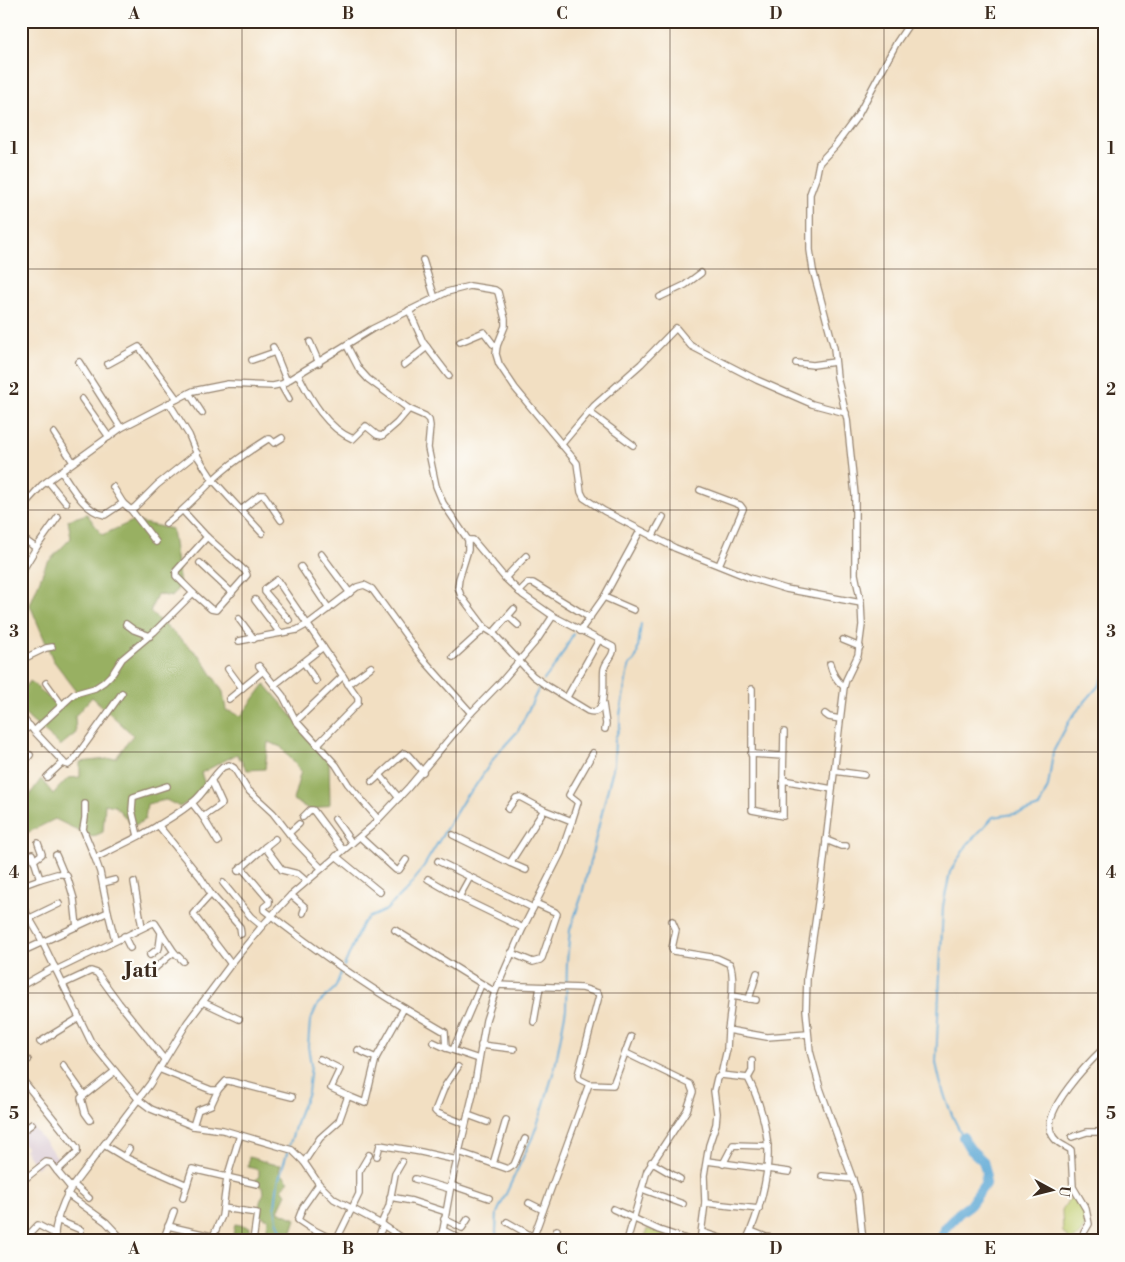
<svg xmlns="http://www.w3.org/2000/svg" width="1125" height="1262" font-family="'Libre Bodoni',serif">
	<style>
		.industrial { fill: #d1bdcc }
		.green { fill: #c0cd6f; stroke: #7e7c46 }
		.forest { fill: #98b062; stroke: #6a6d40 }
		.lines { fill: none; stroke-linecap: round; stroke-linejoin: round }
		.stream { stroke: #5da8d5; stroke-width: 2 }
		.river { stroke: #5da8d5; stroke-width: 10 }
		.minor-casing { stroke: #968470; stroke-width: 8 }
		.minor { stroke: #fff; stroke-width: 5.5 }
		.grid { fill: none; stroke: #3b2a1e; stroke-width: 1; stroke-opacity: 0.55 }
		.labels { text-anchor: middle; stroke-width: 4.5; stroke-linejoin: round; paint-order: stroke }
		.quarter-label { font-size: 21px; font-weight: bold; fill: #3b2a1e; stroke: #fdfcf7 }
		.neatline { fill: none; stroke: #3b2a1e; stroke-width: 2 }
		.grid-label { font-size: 16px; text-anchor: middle; font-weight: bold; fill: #3b2a1e }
	</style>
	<rect width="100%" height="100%" fill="#fdfcf7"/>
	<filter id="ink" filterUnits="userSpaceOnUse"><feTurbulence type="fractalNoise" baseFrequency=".02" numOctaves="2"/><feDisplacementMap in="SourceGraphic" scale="10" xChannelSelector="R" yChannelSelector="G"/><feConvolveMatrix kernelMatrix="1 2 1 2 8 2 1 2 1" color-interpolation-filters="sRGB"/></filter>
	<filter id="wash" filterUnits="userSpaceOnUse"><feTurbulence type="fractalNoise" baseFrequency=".0096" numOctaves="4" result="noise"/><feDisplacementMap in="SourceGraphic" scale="20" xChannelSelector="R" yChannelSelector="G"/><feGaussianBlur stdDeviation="1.12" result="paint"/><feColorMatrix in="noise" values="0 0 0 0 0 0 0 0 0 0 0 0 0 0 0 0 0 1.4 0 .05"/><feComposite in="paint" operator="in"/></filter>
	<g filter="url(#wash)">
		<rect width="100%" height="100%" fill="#f2dfc2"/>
		<path class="industrial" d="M32,1126L61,1162L54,1170L47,1160L36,1168L25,1150L26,1147L21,1140V1135Z"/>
		<g class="green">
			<path d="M1076,1198C1079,1202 1083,1207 1085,1211C1090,1223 1081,1236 1071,1241L1063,1232L1062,1210L1069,1199Z"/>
			<path d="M647,1229L670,1235L669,1241H644Z"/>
		</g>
		<g class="forest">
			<path d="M87,514L102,535L133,521L172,529L180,585L172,597L157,594L150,612L201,657L223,692L226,710L241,716L265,684L329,759L330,804L312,811L293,800L301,771L281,747L268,742L265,769L247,770L237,754L201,773L207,790L180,807L166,800L147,804L145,820L133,826L115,806L105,804L103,832L92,837L55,819L21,836V807L41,779L53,794L68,778L80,777V762L116,758L133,735L92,697L75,716L76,733L60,746C51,735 25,719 21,708C20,704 21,696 21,691L30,681L57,705L76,696L75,689L53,660L30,605L46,564L71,538L68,520Z"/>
			<path d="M249,1157C260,1159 269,1165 281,1165L279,1171L289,1181L282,1189L286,1194L278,1211L296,1219L291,1234L301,1241H273L272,1237L266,1236L268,1219L260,1215C259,1204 259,1203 264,1193L263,1188L255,1181L259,1176V1170L248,1167Z"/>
			<path d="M235,1224L250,1227L249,1241H232Z"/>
		</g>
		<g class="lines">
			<g class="stream">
				<path d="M544,680L559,660L573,634"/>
				<path d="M344,966L362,924L368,918L386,910L407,889L419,874L466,796L474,788L496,755L518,731L541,684"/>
				<path d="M963,1137C949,1112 941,1091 936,1063L943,906L950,872L967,845L993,817L1021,813L1039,807L1048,787L1053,752L1071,718L1100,684L1104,676"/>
				<path d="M285,1241L277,1220L275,1207L278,1182L282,1169L300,1111L308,1093L311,1065L308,1046L310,1021L318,1004L335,988L342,970"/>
				<path d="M497,1241L496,1231L497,1213L533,1136L542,1111L555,1067L566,1009L567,961L570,930L581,898L614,764L615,739L620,726V715L627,674L630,664L634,661L637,655L641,624"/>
			</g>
			<path class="river" d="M941,1241L944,1229L959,1213L970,1205L985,1184L986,1172L983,1161L970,1149L963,1137"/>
		</g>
	</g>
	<g filter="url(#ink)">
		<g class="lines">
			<g class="minor-casing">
				<g id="minor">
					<path d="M423,260L435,298"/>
					<path d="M660,297L685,285L701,273"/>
					<path d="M409,310L423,342L449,376"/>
					<path d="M310,342L319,363"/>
					<path d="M460,342L484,332L493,344L497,346"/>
					<path d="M347,346L359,369L368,379L409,409L425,416L429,420L430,426L428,448L436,486L443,503L468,540V550L459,579L458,587L461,596L485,628L493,633L533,676L547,686L588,711C609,718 602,680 604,669C606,660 615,656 613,647L553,616L523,595L505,578L473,540H468"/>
					<path d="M273,347L287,382"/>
					<path d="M252,360L275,352"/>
					<path d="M79,362L121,428"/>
					<path d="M796,363L813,365L835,362"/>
					<path d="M108,364L139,347L177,399"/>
					<path d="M404,365L427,347"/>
					<path d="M299,376C311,400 327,428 353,439L366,426L377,435L382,436L397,423L409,409"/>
					<path d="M281,385L289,399"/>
					<path d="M189,393L202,413"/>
					<path d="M82,399L109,437"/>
					<path d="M169,403L189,435L198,457L213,480L262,533"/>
					<path d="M589,412L633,445"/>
					<path d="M54,433L73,462"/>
					<path d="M561,445L594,406L641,364L676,328L691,346L757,380L812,404L846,413"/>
					<path d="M61,471C71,486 85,512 105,515L123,503L131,510L135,507L157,485L197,453"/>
					<path d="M48,481L66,503"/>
					<path d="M113,487L123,503"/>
					<path d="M700,490L740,505L743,509L719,565"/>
					<path d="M21,508L42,485L121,428L193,391L228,384L273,386L282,384L372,329L447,292L470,286L495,290L498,292L505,319V326L497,346L496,354L499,364L515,388L577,463L581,492L584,498L604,511L675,548L750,578L786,589L861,603"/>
					<path d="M131,510L156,542"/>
					<path d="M241,510L260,495H264L281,520"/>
					<path d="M183,511L207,537L245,571L247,575L216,610L211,609L193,593"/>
					<path d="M166,524C183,511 197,496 212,481C228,465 249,451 268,439H270L274,443L282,438"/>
					<path d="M21,537L36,548L21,573"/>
					<path d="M652,537L663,517"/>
					<path d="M36,548L58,517"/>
					<path d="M321,554L350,593"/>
					<path d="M200,563L232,593"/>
					<path d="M301,567L329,609"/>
					<path d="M505,578L526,556"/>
					<path d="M519,592L528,583H533L590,618"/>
					<path d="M604,597L634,610"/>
					<path d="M255,600L280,633"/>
					<path d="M508,616L518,625"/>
					<path d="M239,619L254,639"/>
					<path d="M289,620L265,592V589L277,580L358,698V703L317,745"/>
					<path d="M126,624L134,630L150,636"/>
					<path d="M580,631L604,597L640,531"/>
					<path d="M493,633L514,609"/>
					<path d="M843,640L860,647"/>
					<path d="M239,641L297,630L308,624L357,587L364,585L372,589L423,659L471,713"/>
					<path d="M453,657L485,628"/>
					<path d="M21,660L46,648L52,647"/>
					<path d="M304,663L316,681"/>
					<path d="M830,664C832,674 836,680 844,687"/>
					<path d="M259,666L283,696L296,721L336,765L348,784L378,819"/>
					<path d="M228,669L242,688"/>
					<path d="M46,683L62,705"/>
					<path d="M348,684L371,667"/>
					<path d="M274,685L323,647"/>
					<path d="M752,689V810L783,816V780L832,789"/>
					<path d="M122,693L73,761L68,765L65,764L34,731L74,694L95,688L104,682L113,673L122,659L154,632L193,593L176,576V571L207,537"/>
					<path d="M567,697L599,640"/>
					<path d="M229,699L263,671"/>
					<path d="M603,704L606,724L605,729"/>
					<path d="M825,714L829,717L840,719"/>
					<path d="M21,716L34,731"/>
					<path d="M296,721L343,676"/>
					<path d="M21,733L30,726"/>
					<path d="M751,754L783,756"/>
					<path d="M834,771L864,775"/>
					<path d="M380,775L399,798"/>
					<path d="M21,776L26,770L23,764L30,755"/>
					<path d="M47,777L63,762"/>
					<path d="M783,780L784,732"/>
					<path d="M212,782L222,804L203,817L218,842"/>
					<path d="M372,782L404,753L408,755L423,772"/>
					<path d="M192,803L203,817"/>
					<path d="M85,804V818L83,829L95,858"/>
					<path d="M508,809L516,798L520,797L544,810"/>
					<path d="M303,817L310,810H313L343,850"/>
					<path d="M335,819L352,843"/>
					<path d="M572,821L578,802L569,795L593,753"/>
					<path d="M158,825L201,878L211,894L240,927L241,934"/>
					<path d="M289,833L299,824"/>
					<path d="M138,836L132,810L133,797L167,786"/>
					<path d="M360,837L396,870H399L406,860"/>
					<path d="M826,840L841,846H846"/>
					<path d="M265,847L275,839"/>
					<path d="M32,854L40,879L57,874H65L67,876L74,899L77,927"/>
					<path d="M56,855L64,874"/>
					<path d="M336,856L380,892"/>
					<path d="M34,860L42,854L38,843"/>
					<path d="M438,861L533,908"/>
					<path d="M510,863L526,870"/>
					<path d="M241,867L269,900V903L264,907V910C309,945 355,979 404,1008"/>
					<path d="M238,871L265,847L282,870L298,874L306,881"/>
					<path d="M428,879L459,897L523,928"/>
					<path d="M134,882L142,927"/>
					<path d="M103,883L115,880"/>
					<path d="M223,883L251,917L262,926"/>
					<path d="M21,886L40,879"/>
					<path d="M211,894L193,914L231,964"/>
					<path d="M291,895L305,907L303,913"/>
					<path d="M459,897L470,877"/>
					<path d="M21,904L38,933L91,1042L139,1100L151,1109L193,1126L223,1130L292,1150L304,1162L319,1184L334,1199L383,1225L407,1241"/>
					<path d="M30,918L59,904"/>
					<path d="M672,921L676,930L672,948L673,951L717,958L730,964C736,978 730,1014 728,1030L767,1037L808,1034"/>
					<path d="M395,930L495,992"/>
					<path d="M124,936L130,948"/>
					<path d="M115,940L108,912L100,872L95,858C128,842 164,825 193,802C206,792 211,777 223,767L229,765L234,768L247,789L273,813L294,840L321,868"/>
					<path d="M21,952L108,912"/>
					<path d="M174,952L183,961"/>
					<path d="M511,953L533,962L540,960L542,958L557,914L555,912L535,903"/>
					<path d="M150,955L159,948L161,933"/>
					<path d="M56,970L153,923H155L174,952L154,969"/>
					<path d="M63,984L91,971L97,973L119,1003L164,1059"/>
					<path d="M497,985L582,988L598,993L599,996L578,1075L579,1079L589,1084L613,1085L631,1037"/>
					<path d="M21,986L55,967"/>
					<path d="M732,996L756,1000"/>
					<path d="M749,999L757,973"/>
					<path d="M203,1002L239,1019"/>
					<path d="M534,1022L540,987"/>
					<path d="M21,1030L22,1031"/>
					<path d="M40,1042L79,1018"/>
					<path d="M433,1042L446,1048"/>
					<path d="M481,1045L514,1049"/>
					<path d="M358,1050L376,1058"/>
					<path d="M453,1050L481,985"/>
					<path d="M626,1053L690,1084L693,1092L687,1110L647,1171L627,1241"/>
					<path d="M320,1059L340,1069L331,1088L348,1096"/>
					<path d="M21,1064L28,1060"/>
					<path d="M63,1065L84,1095"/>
					<path d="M458,1067L445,1086L435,1111L437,1113L465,1124"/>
					<path d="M159,1069L211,1090H218L226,1081H229L292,1097"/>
					<path d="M721,1075L727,1049L728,1030"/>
					<path d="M21,1078L77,1148V1152L57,1171L71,1188"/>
					<path d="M748,1078L752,1071V1061"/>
					<path d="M468,1115L487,1122"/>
					<path d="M90,1120L85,1113L81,1098L115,1071"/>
					<path d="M193,1126L198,1110L211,1105L218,1090"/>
					<path d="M21,1132L32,1124"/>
					<path d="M1072,1137L1087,1132H1104"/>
					<path d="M104,1145L124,1157L187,1185L192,1169L257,1184"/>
					<path d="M459,1152L508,1169L514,1165L525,1139"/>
					<path d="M377,1156L380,1145L421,1152L457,1160"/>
					<path d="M124,1157L129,1149"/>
					<path d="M707,1161L789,1172"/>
					<path d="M304,1162L320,1138L339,1121L348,1096L365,1103L376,1058L404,1008L445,1032L446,1048L479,1059"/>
					<path d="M651,1162L680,1179"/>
					<path d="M493,1164L506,1120"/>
					<path d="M723,1164L733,1145L768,1146"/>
					<path d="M21,1172L26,1178"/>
					<path d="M822,1176L853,1179"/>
					<path d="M415,1179L450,1189"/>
					<path d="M21,1182L46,1162L51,1163L57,1171"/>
					<path d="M319,1184L303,1207L298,1220L310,1228L336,1241"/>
					<path d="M74,1185L89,1198"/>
					<path d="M451,1185L489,1198"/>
					<path d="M642,1189L683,1204"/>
					<path d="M67,1194L106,1222L124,1241"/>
					<path d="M390,1197L412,1201L446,1212"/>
					<path d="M183,1198L187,1185"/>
					<path d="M529,1203L543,1210"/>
					<path d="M705,1203L759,1209"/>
					<path d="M223,1208L257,1213L253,1241"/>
					<path d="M613,1209L659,1230L692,1241"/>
					<path d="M444,1219L462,1228L468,1219"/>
					<path d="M57,1220L81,1230"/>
					<path d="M507,1222L533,1237"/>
					<path d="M381,1224L389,1206L395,1174L402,1162"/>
					<path d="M168,1226L233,1241"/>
					<path d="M443,1230L459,1238"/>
					<path d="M751,1231L766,1237L780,1239"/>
					<path d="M702,1232L729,1241"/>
					<path d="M23,1241L38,1225L55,1234"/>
					<path d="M54,1241C55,1221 61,1205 71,1188L150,1084L187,1023L231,964L262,926L291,895L372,826L408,788L471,713L502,681L537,640L553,616"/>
					<path d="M163,1241L174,1211"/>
					<path d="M211,1241L222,1216L227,1178L240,1135"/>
					<path d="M336,1241L359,1194V1172L369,1155"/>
					<path d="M377,1241L383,1225"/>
					<path d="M439,1241L443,1230L451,1185L473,1094L486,1020L495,992L523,928L561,853L572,821L544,810L510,863L453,835"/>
					<path d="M532,1241L589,1084"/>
					<path d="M554,1241L557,1230"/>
					<path d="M700,1241L705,1203L704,1175L709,1145L716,1124L717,1113L714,1091L717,1078L721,1075L748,1078C759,1099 767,1127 768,1150C769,1177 758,1216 746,1241"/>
					<path d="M863,1241L858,1194L820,1088L810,1051L806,1010L807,978L822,876L844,687L846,680L858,655L862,625L861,603L855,574V495L847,419L837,377L834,348L813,270L810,250V194L816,178L819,163L835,146L858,115L897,42L911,21"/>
					<path d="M1079,1241L1089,1224L1086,1209L1073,1187L1071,1150C1063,1145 1054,1142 1051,1132C1043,1110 1088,1063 1104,1048"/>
				</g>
			</g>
			<use href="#minor" class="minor"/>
		</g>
	</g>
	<path class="grid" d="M242,21V1241M456,21V1241M670,21V1241M884,21V1241M21,269H1104M21,510H1104M21,752H1104M21,993H1104"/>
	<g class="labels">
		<g class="quarter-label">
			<text x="141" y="977">Jati</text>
		</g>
	</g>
	<rect width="1125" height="1262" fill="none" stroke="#fdfcf7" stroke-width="55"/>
	<g transform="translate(1052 1190) rotate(97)" stroke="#fdfcf7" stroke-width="4" paint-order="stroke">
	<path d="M0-4L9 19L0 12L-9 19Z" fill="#3b2a1e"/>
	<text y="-8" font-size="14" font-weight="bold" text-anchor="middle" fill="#3b2a1e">U</text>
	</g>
	<rect x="28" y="28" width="1070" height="1206" class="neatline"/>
	<g class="grid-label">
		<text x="134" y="19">A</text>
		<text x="348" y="19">B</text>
		<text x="562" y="19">C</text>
		<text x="776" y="19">D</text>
		<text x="990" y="19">E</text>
		<text x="14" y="154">1</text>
		<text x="1111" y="154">1</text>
		<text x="14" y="395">2</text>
		<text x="1111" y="395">2</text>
		<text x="14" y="637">3</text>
		<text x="1111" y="637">3</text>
		<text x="14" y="878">4</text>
		<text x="1111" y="878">4</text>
		<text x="14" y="1119">5</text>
		<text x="1111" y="1119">5</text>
		<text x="134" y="1254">A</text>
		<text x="348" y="1254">B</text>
		<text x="562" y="1254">C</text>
		<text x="776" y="1254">D</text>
		<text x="990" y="1254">E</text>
	</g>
</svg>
